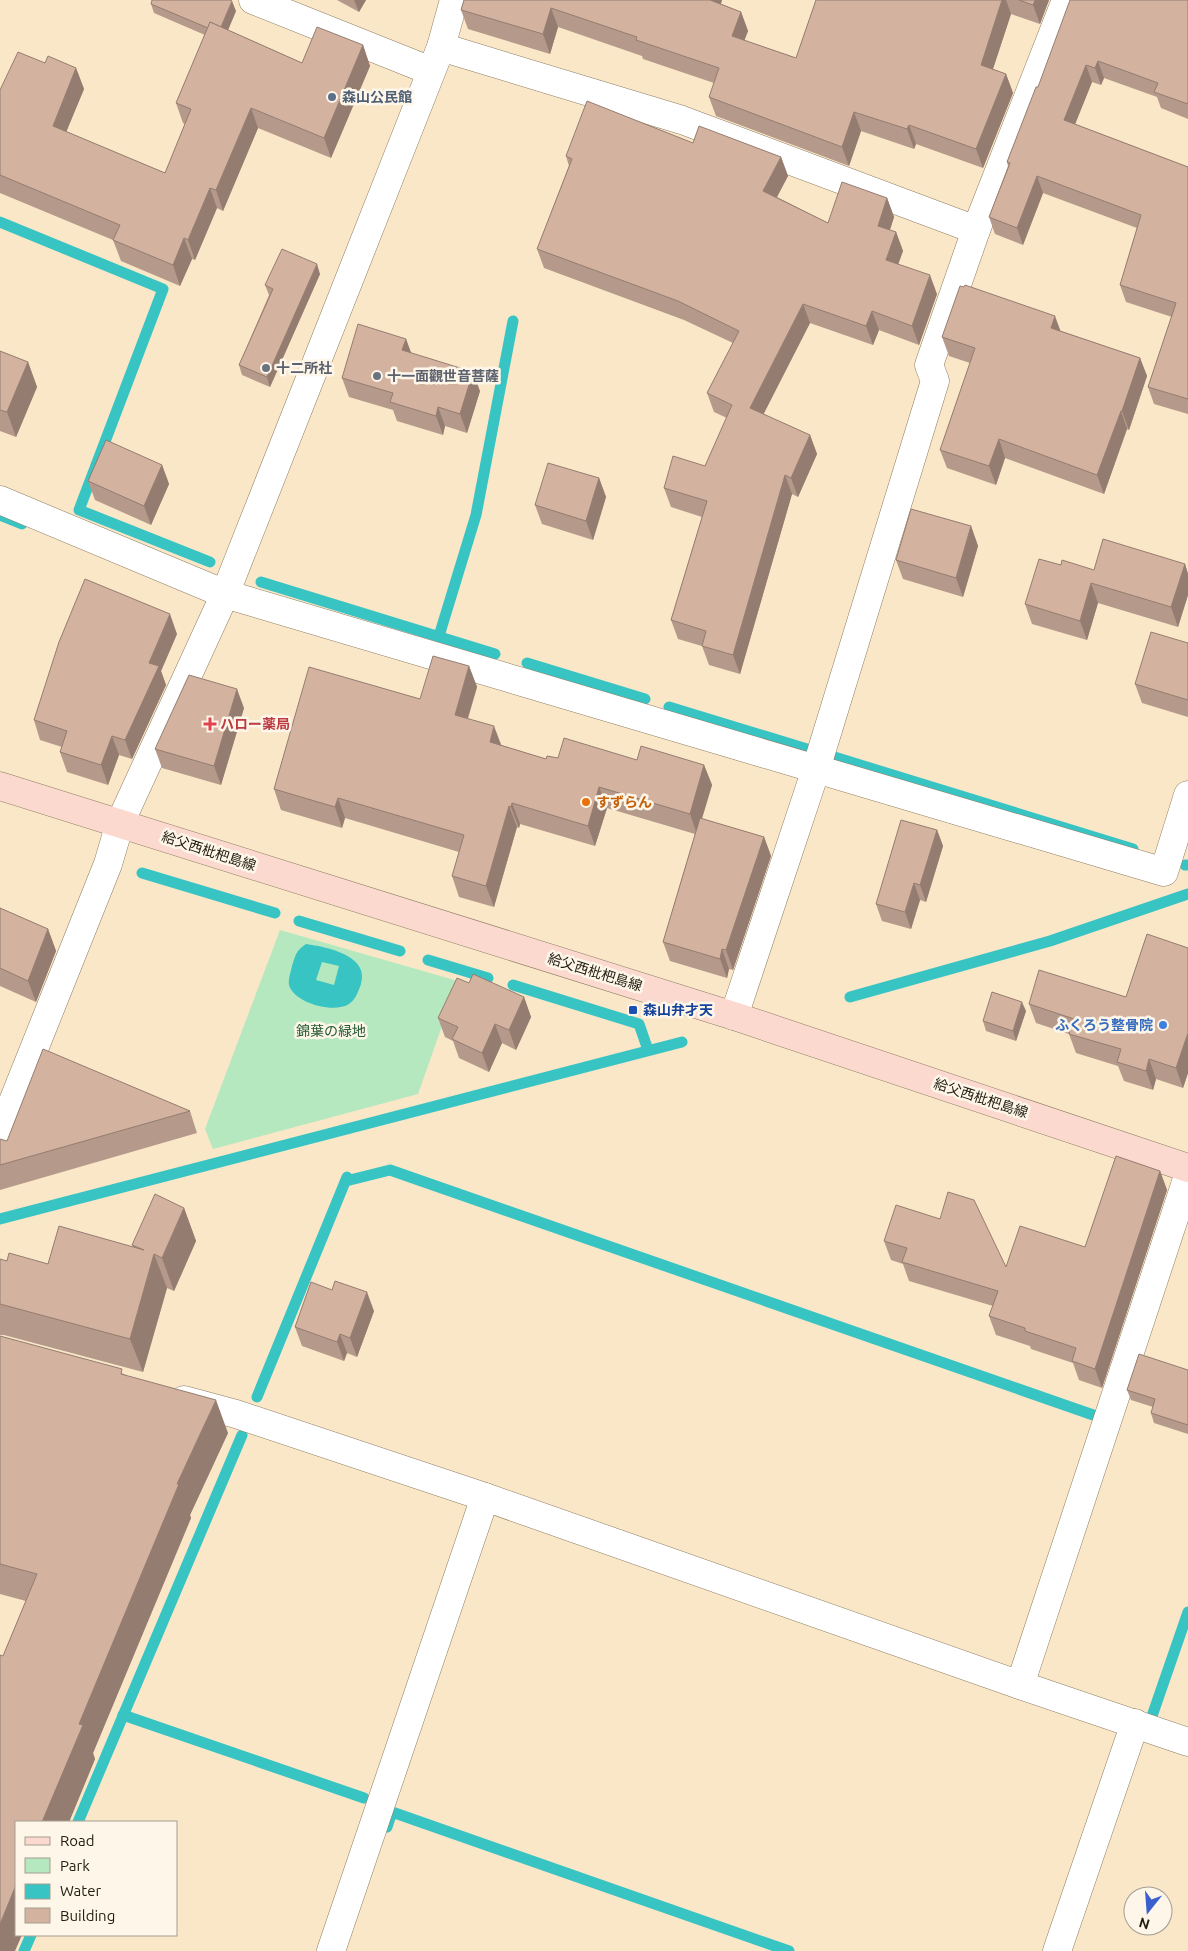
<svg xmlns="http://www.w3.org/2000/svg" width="1188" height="1951" font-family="Ubuntu,'Noto Sans JP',sans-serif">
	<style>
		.green { fill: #b5e8bf }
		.water { fill: #39c4c4; fill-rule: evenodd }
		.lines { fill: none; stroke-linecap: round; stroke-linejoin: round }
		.stream { stroke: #39c4c4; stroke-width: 11 }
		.street-casing { stroke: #8d7d61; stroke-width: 29 }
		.secondary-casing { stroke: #8d7d61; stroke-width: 29 }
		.street { stroke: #fff; stroke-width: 28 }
		.secondary { stroke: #fcd9cf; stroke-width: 28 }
		.wall { fill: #b5998a }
		.shaded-wall { fill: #947d70 }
		.building { fill: #d3b2a0; stroke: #947d70 }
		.service-dot { fill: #5c6f8a; stroke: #fdf6e9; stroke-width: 2 }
		.worship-dot { fill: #6b7280; stroke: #fdf6e9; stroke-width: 2 }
		.health-dot { fill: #e0444e; stroke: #fdf6e9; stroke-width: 2 }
		.food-dot { fill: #e8710a; stroke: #fdf6e9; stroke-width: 2 }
		.transit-dot { fill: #1a4fb4; stroke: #fdf6e9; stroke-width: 2 }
		.shop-dot { fill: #3f7fe0; stroke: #fdf6e9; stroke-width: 2 }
		.labels { text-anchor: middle; stroke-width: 5; stroke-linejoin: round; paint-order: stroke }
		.service-label { font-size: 14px; font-weight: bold; fill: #4e5e75; stroke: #fdf6e9; text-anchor: start }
		.worship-label { font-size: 14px; font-weight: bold; fill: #5b616d; stroke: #fdf6e9; text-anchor: start }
		.health-label { font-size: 14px; font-weight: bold; fill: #be3a42; stroke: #fdf6e9; text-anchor: start }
		.food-label { font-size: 14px; font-weight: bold; fill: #c56008; stroke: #fdf6e9; text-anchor: start }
		.street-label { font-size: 14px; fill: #211b10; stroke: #fdf6e9 }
		.transit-label { font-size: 14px; font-weight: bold; fill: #164399; stroke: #fdf6e9; text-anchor: start }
		.shop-label { font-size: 14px; font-weight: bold; fill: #366cbe; stroke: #fdf6e9; text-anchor: end }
		.park-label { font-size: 14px; fill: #225832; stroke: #fdf6e9 }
	</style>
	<rect width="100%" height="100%" fill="#f9e7c8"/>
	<path class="green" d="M280,930L458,981L418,1094L213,1149L205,1129Z"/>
	<path class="water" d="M306,944C326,947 370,955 361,984C358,992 356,999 349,1004C334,1014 294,1003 289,985C288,979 291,971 292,966C296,954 296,951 306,944ZM322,962L339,966L334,985L316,980Z"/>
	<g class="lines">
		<g class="stream">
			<path d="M0,222L163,289L79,510L210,562"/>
			<path d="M0,515L22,524"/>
			<path d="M261,582L495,654"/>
			<path d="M439,636L476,515L513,321"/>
			<path d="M527,663L645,699"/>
			<path d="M669,707L807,749"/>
			<path d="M831,756L1133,849"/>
			<path d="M1185,865H1188"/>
			<path d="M142,873L275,913"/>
			<path d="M299,921L400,951"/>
			<path d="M428,960L488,978"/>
			<path d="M513,985L639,1024L648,1050"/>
			<path d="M850,997L1050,941L1188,894"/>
			<path d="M346,1181L390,1170L1099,1417"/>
			<path d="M0,1219L682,1042"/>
			<path d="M257,1397L347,1177"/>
			<path d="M123,1715L364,1798"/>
			<path d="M1151,1719L1188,1612"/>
			<path d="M78,1822L242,1435"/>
			<path d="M387,1827L392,1812L789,1951"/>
			<path d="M24,1951L31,1935"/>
		</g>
		<g class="street-casing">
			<g id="street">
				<path d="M253,0L431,71"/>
				<path d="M441,47L682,120L976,230"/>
				<path d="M0,500L225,594L1164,872L1188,795"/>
				<path d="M734,1016L816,769L935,381L929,365L976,230L1066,0"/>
				<path d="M0,1134L108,864L120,823L225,594L441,47L454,0"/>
				<path d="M184,1400L236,1414L485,1497L1020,1685L1188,1742"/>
				<path d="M1020,1685L1188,1176"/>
				<path d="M331,1951L485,1497"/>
				<path d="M1057,1951L1135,1723"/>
			</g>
		</g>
		<g class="secondary-casing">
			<path id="secondary" d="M0,786L734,1016L1188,1168"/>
		</g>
		<use href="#street" class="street"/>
		<use href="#secondary" class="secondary"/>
	</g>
	<g class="wall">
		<path d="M337,0H366L359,12Z"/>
		<path d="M464,0H722L721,4L741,12L748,31L744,40L796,58L816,0H1049L1040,24L1011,14L993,69L1006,74L1013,93L983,168L916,144L914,149L861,131L849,166L716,116L709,97L714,83L643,59L642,56L558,27L550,54L468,29L461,10Z"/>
		<path d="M1188,0V119L1161,108L1157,97L1104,78L1101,85L1092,82L1075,124L1188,167V414L1154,404L1148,387L1172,317L1126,302L1120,285L1137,228L1043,193L1023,245L995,234L989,217L1008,166L1007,162L1038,87Z"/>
		<path d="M151,4L236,11L228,30L302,63L363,45L370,66L331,158L258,128L223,211L217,208L195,260L192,259L180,286L121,261L113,240L0,193V90L45,63L76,68L84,89L66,132L165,173L185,124L183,123L176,103L205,35L154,13Z"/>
		<path d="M693,143L781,157L788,176L777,197L828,223L887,198L894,217L890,230L896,232L903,251L898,264L937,294L919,345L879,330L873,345L810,323L763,414L810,435L817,454L798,497L792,494L740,674L709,665L702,646L678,639L671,620L702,517L671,507L664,488L705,466L727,418L714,412L707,393L733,343L684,320L544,268L537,249L569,166L566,156Z"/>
		<path d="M320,274L270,387L242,375L239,365L269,295L265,285Z"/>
		<path d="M1061,331L1140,358L1147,376L1129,430L1127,429L1104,494L1005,458L996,485L947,468L940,450L970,363L949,356L942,337Z"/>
		<path d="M406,339L411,353L480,391L467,433L445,426L443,435L397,421L393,410L349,397L342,378Z"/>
		<path d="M0,351L28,362L37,387L16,437L0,431Z"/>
		<path d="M162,465L169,484L151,525L95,500L88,481Z"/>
		<path d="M599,478L606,497L593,540L542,524L535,505Z"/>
		<path d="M971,526L978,546L963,597L903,579L896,560Z"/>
		<path d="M1185,564L1188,574V595L1178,627L1098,603L1087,640L1032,624L1025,604L1061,565L1094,570Z"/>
		<path d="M177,634L161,671L166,685L132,759L119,755L108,785L67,772L60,752L62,747L40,740L34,720Z"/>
		<path d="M1188,643V717L1142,703L1135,684Z"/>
		<path d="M469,666L477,687L468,719L501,745L546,759L637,760L704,765L712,785L702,819L764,837L771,856L733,970L729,969L727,978L670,961L663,942L695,834L607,808L595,846L520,824L519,828L517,827L494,907L459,897L452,876L459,852L345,818L342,828L281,810L274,789L420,699Z"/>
		<path d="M244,708L221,785L162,768L155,749Z"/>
		<path d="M937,830L943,846L926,902L920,900L911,929L882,921L876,904Z"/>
		<path d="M0,908L48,929L56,951L36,1002L0,986Z"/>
		<path d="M1188,948V1073L1183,1088L1156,1079L1153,1090L1124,1081L1118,1066L1076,1053L1069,1034L1036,1023L1029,1004L1126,997Z"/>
		<path d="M469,983L524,997L531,1017L516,1050L502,1043L489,1072L459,1058L453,1041L445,1037L438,1018Z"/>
		<path d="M1026,1011L1016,1041L986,1031L983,1021Z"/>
		<path d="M190,1111L197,1133L0,1190V1139L7,1141Z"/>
		<path d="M1160,1171L1167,1190L1102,1388L1079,1380L1073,1363L1031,1349L1030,1346L996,1335L989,1316L993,1306L909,1281L903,1264L891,1260L884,1241L1006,1267L1085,1247Z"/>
		<path d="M184,1208L196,1241L174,1291L167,1288L143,1372L4,1335H0V1259L7,1261L48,1264L133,1247L132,1245Z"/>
		<path d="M374,1311L357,1357L347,1353L344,1361L302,1346L295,1327Z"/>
		<path d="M0,1336L124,1374L228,1433L190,1515L191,1518L93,1753L95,1759L69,1822H16L3,1656L26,1601L0,1594Z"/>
		<path d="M1188,1370V1434L1154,1423L1151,1413L1153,1407L1131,1400L1127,1390Z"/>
	</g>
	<g class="shaded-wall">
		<path d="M354,0H366L359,12Z"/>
		<path d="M709,0H722L716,19Z"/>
		<path d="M1002,0H1006L1011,14L988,84L981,65Z"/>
		<path d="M1035,0H1049L1040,24L1033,5Z"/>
		<path d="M232,1L236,11L223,42L219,33Z"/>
		<path d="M551,8L558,27L550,54L543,34Z"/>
		<path d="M741,12L748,31L739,55L732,36Z"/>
		<path d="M363,45L370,66L331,158L324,138Z"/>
		<path d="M1098,61L1104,78L1101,85L1095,68Z"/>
		<path d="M1086,65L1092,82L1070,137L1064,120Z"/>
		<path d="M76,68L84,89L60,147L53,126Z"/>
		<path d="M1006,74L1013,93L983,168L976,149Z"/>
		<path d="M251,108L258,128L223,211L216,190Z"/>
		<path d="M854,112L861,131L849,166L842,147Z"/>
		<path d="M909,125L916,144L914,149L907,129Z"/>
		<path d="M781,157L788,176L770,210L763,191Z"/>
		<path d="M1037,176L1043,193L1023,245L1017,228Z"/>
		<path d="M210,188L217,208L195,260L188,240Z"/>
		<path d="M887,198L894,217L885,245L878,226Z"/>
		<path d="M896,232L903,251L893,279L886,260Z"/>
		<path d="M184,238L192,259L180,286L173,265Z"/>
		<path d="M317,264L320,274L270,387L267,377Z"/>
		<path d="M930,275L937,294L919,345L912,326Z"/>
		<path d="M803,304L810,323L757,427L750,408Z"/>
		<path d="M872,311L879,330L873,345L866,326Z"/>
		<path d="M1055,316L1062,335L1051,328Z"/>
		<path d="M406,339L413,358L402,350Z"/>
		<path d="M1140,358L1147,376L1129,430L1122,411Z"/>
		<path d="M28,362L37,387L16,437L7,412Z"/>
		<path d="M473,372L480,391L467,433L460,414Z"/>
		<path d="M438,407L445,426L443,435L436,416Z"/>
		<path d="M1121,411L1127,429L1104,494L1097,475Z"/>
		<path d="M810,435L817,454L798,497L791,478Z"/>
		<path d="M999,439L1005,458L996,485L989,466Z"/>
		<path d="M162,465L169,484L151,525L144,506Z"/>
		<path d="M785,475L792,494L740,674L733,655Z"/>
		<path d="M599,478L606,497L593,540L586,521Z"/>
		<path d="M971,526L978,546L963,597L956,578Z"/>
		<path d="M1185,564L1188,574V595L1178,627L1171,607Z"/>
		<path d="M1091,583L1098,603L1087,640L1080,621Z"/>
		<path d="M170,614L177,634L161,671L166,685L132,759L125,740L149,663Z"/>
		<path d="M469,666L477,687L462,736L455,715Z"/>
		<path d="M237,689L244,708L221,785L214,766Z"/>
		<path d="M494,726L502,747L490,742Z"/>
		<path d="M112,736L119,755L108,785L101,765Z"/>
		<path d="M704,765L712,785L697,834L690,814Z"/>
		<path d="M599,787L607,808L595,846L588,826Z"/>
		<path d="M338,798L345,818L342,828L335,807Z"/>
		<path d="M512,803L520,824L519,828L511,807Z"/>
		<path d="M509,806L517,827L494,907L486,886Z"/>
		<path d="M937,830L943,846L926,902L920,885Z"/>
		<path d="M764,837L771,856L733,970L726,950Z"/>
		<path d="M914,883L920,900L911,929L905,912Z"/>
		<path d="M48,929L56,951L36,1002L28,981Z"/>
		<path d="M722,949L729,969L727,978L720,959Z"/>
		<path d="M524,997L531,1017L516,1050L509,1030Z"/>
		<path d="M1022,1002L1026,1011L1016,1041L1013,1031Z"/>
		<path d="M495,1024L502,1043L489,1072L482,1053Z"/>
		<path d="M1188,1033V1073L1183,1088L1176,1068Z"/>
		<path d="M1149,1059L1156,1079L1153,1090L1146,1071Z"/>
		<path d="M1160,1171L1167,1190L1102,1388L1095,1369Z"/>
		<path d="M184,1208L196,1241L174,1291L162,1258Z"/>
		<path d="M154,1254L167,1288L143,1372L130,1339Z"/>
		<path d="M367,1292L374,1311L357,1357L350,1338Z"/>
		<path d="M340,1334L347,1353L344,1361L337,1342Z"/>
		<path d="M216,1400L228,1433L190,1515L191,1518L93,1753L95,1759L69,1822H42L79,1724L177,1484Z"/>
		<path d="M16,1885V1935H22L15,1951H0V1924Z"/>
	</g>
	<g class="building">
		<path d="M152,0H230L232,1L221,27L210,22L208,28L151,4Z"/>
		<path d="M464,0H710L741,12L732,36L796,58L816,0H1002L981,65L1006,74L976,149L909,125L907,129L854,112L842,147L709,97L719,68L636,40L637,37L551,8L543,34L461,10Z"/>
		<path d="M1019,0H1035L1033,5Z"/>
		<path d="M1070,0H1188V104L1154,92L1158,83L1098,61L1095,68L1086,65L1064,120L1188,167V399L1148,387L1176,303L1120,285L1141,215L1037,176L1017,228L989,217L1010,163L1007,162L1036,87H1038Z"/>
		<path d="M210,22L302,63L317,27L363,45L324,138L251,108L216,190L210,188L188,240L184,238L173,265L113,240L120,225L0,175V90L18,52L45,63L48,56L76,68L53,126L165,173L191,109L176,103Z"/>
		<path d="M587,101L693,143L699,126L781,157L763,191L828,223L842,182L887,198L878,226L896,232L886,260L930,275L912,326L872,311L866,326L803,304L750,408L810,435L791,478L785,475L733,655L702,646L706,631L671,620L707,501L664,488L673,456L705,466L732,405L707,393L739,331L678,301L537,249L572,159L566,156Z"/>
		<path d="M282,249L317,264L267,377L239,365L273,289L265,285Z"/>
		<path d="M965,285L1055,316L1051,328L1140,358L1122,411H1121L1097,475L999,439L989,466L940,450L975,348L942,337L960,286L964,287Z"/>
		<path d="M358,324L406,339L402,350L473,372L460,414L438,407L436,416L390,402L393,393L342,378Z"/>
		<path d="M0,351L28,362L7,412L0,410Z"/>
		<path d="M106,440L162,465L144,506L88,481Z"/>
		<path d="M548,463L599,478L586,521L535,505Z"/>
		<path d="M911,509L971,526L956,578L896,560Z"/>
		<path d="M1103,539L1185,564L1171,607L1091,583L1080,621L1025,604L1039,559L1061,565L1062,560L1094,570Z"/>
		<path d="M85,579L170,614L149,663L159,666L125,740L112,736L101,765L60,752L67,731L34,720L59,642Z"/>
		<path d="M1151,632L1188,643V700L1135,684Z"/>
		<path d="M433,656L469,666L455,715L494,726L490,742L546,759L547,756L558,758L564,738L637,760L641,746L704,765L690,814L599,787L588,826L512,803L511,807L509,806L486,886L452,876L464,835L338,798L335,807L274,789L309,667L420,699Z"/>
		<path d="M189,675L237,689L214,766L155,749Z"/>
		<path d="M700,818L764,837L726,950L722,949L720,959L663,942Z"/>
		<path d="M901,820L937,830L920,885L914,883L905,912L876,904Z"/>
		<path d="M0,908L48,929L28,981L0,968Z"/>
		<path d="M1147,934L1188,948V1033L1176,1068L1149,1059L1146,1071L1117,1062L1121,1049L1069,1034L1074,1019L1029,1004L1039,970L1126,997Z"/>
		<path d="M473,974L524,997L509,1030L495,1024L482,1053L452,1039L458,1027L438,1018L457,978L469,983Z"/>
		<path d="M992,992L1022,1002L1013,1031L983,1021Z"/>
		<path d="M43,1049L190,1111L0,1165V1139L7,1141Z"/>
		<path d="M1116,1156L1160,1171L1095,1369L1072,1361L1076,1348L1025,1331V1328L989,1316L998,1291L902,1262L907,1248L884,1241L896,1205L940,1219L948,1192L974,1200L1006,1267L1020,1226L1085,1247Z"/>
		<path d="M155,1194L184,1208L162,1258L154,1254L130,1339L0,1304V1259L7,1261L9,1253L48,1264L59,1226L144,1250L132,1245Z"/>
		<path d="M335,1281L367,1292L350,1338L340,1334L337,1342L295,1327L311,1282L332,1290Z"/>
		<path d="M0,1336L122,1369L121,1374L216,1400L177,1484H179L79,1724L83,1725L42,1822H16V1885L0,1924V1655L3,1656L37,1574L0,1564Z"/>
		<path d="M1139,1354L1188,1370V1425L1151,1413L1155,1399L1127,1390Z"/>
	</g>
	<circle class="service-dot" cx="332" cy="97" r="5"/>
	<g class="worship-dot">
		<circle cx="266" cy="368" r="5"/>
		<circle cx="377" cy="376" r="5"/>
	</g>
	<path class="health-dot" d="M207.5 716.5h5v5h5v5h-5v5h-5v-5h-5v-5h5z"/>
	<circle class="food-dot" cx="586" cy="802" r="5"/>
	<rect class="transit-dot" x="628" y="1005" width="10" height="10" rx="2.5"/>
	<circle class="shop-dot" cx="1163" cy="1025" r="5"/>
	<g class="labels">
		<g class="service-label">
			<text x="342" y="102">森山公民館</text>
		</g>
		<g class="worship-label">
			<text x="276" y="373">十二所社</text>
			<text x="387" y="381">十一面觀世音菩薩</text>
		</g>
		<g class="health-label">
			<text x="220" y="729">ハロー薬局</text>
		</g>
		<g class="food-label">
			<text x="596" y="807">すずらん</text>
		</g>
		<g class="street-label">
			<text transform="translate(209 851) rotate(18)" y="5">給父西枇杷島線</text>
			<text transform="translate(595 972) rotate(17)" y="5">給父西枇杷島線</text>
			<text transform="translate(981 1098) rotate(18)" y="5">給父西枇杷島線</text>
		</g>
		<g class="transit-label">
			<text x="643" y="1015">森山弁才天</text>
		</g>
		<g class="shop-label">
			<text x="1153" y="1030">ふくろう整骨院</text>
		</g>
		<g class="park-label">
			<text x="331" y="1036">錦葉の緑地</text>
		</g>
	</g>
	<rect x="15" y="1821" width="162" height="115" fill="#fdf6e9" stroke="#a59e92"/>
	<rect x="25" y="1837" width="25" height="8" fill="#fcd9cf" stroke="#a59e92"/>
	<text x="60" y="1846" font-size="15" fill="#211b10">Road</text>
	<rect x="25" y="1858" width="25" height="15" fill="#b5e8bf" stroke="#a59e92"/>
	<text x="60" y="1871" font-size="15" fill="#211b10">Park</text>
	<rect x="25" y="1884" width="25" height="15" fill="#39c4c4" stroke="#a59e92"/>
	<text x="60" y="1896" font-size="15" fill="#211b10">Water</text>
	<rect x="25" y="1908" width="25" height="15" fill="#d3b2a0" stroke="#a59e92"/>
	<text x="60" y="1921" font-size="15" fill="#211b10">Building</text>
	<g transform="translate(1148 1911) rotate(197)"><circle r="24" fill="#fdf6e9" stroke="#a59e92"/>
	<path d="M0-4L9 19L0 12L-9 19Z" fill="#3c5fd0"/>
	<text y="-8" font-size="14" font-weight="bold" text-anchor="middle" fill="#211b10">N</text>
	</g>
</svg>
